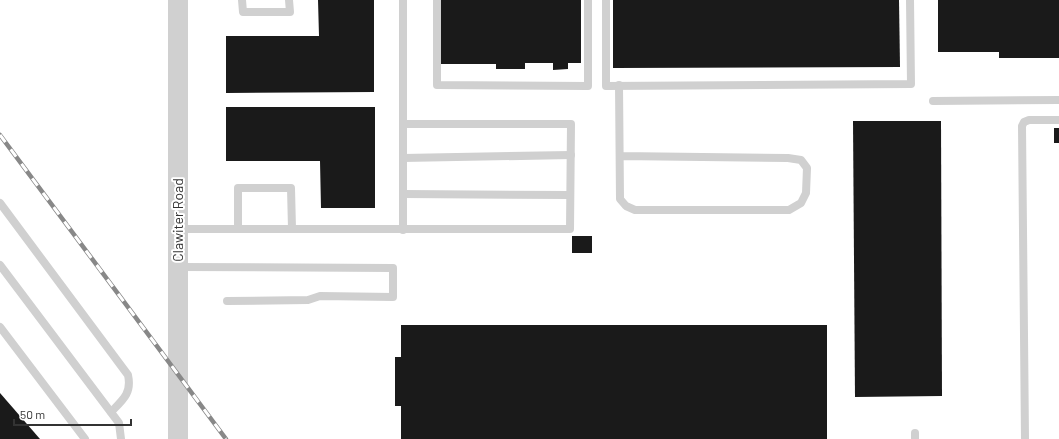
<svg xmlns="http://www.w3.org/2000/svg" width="1059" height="439" font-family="Barlow,sans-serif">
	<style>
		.building { fill: #1a1a1a }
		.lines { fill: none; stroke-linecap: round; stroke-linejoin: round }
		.service { stroke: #d0d0d0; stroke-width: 8 }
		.tertiary { stroke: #d0d0d0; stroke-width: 20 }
		.rail-casing { stroke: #888; stroke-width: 4.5 }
		.rail { stroke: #fff; stroke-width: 3; stroke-dasharray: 9; stroke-linecap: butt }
		.labels { text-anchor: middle; stroke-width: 4; stroke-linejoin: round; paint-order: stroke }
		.street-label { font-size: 14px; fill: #333; stroke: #fff }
	</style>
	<rect width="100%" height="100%" fill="#fff"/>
	<g class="building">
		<path d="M318,0H374V92L226,93V36H319Z"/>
		<path d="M439,0H581V63H568V69L553,70V63H525V69H496V64H439Z"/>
		<path d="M613,0H899L900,67L613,68Z"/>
		<path d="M938,0H1059V58H999V52H938Z"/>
		<path d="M226,107H375V208H321L320,161H226Z"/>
		<path d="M853,121H941L942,396L855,397Z"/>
		<rect x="1054" y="128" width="5" height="15"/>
		<rect x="572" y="236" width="20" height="17"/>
		<path d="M401,325H827V439H401V406H395V357H401Z"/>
		<path d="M0,393L40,439H0Z"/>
	</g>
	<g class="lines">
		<g class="service">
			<path d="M242,0L243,12H290L289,0"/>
			<path d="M437,0V85L588,86V0"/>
			<path d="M606,0V86L911,84L910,0"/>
			<path d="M619,85L620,199L626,206L635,210H789L801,203L806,193L807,168L801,160L788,158L620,156"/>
			<path d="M933,101L1059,100"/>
			<path d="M403,158L571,155"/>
			<path d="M403,194L570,195"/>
			<path d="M0,203L128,375C132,393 123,400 111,412"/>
			<path d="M179,229H238"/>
			<path d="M292,229L291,188H238V229H570L571,124H403"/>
			<path d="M403,230V0"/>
			<path d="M0,265L119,423L121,439"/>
			<path d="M178,267L393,268V297L320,296L308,300L227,301"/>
			<path d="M0,327L85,439"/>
			<path d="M915,439V433"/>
			<path d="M1025,439L1022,126L1024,122L1029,120H1059"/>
		</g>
		<path class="tertiary" d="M178,0V439"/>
		<g class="rail-casing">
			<path id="rail" d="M0,135L226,439"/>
		</g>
		<use href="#rail" class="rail"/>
	</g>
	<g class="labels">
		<g class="street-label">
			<text transform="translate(178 220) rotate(-90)" y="5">Clawiter Road</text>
		</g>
	</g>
	<path d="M14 419v6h117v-6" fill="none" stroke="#333333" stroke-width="2"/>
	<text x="20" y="419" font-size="12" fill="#333333" stroke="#ffffff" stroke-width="3" paint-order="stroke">50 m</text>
</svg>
